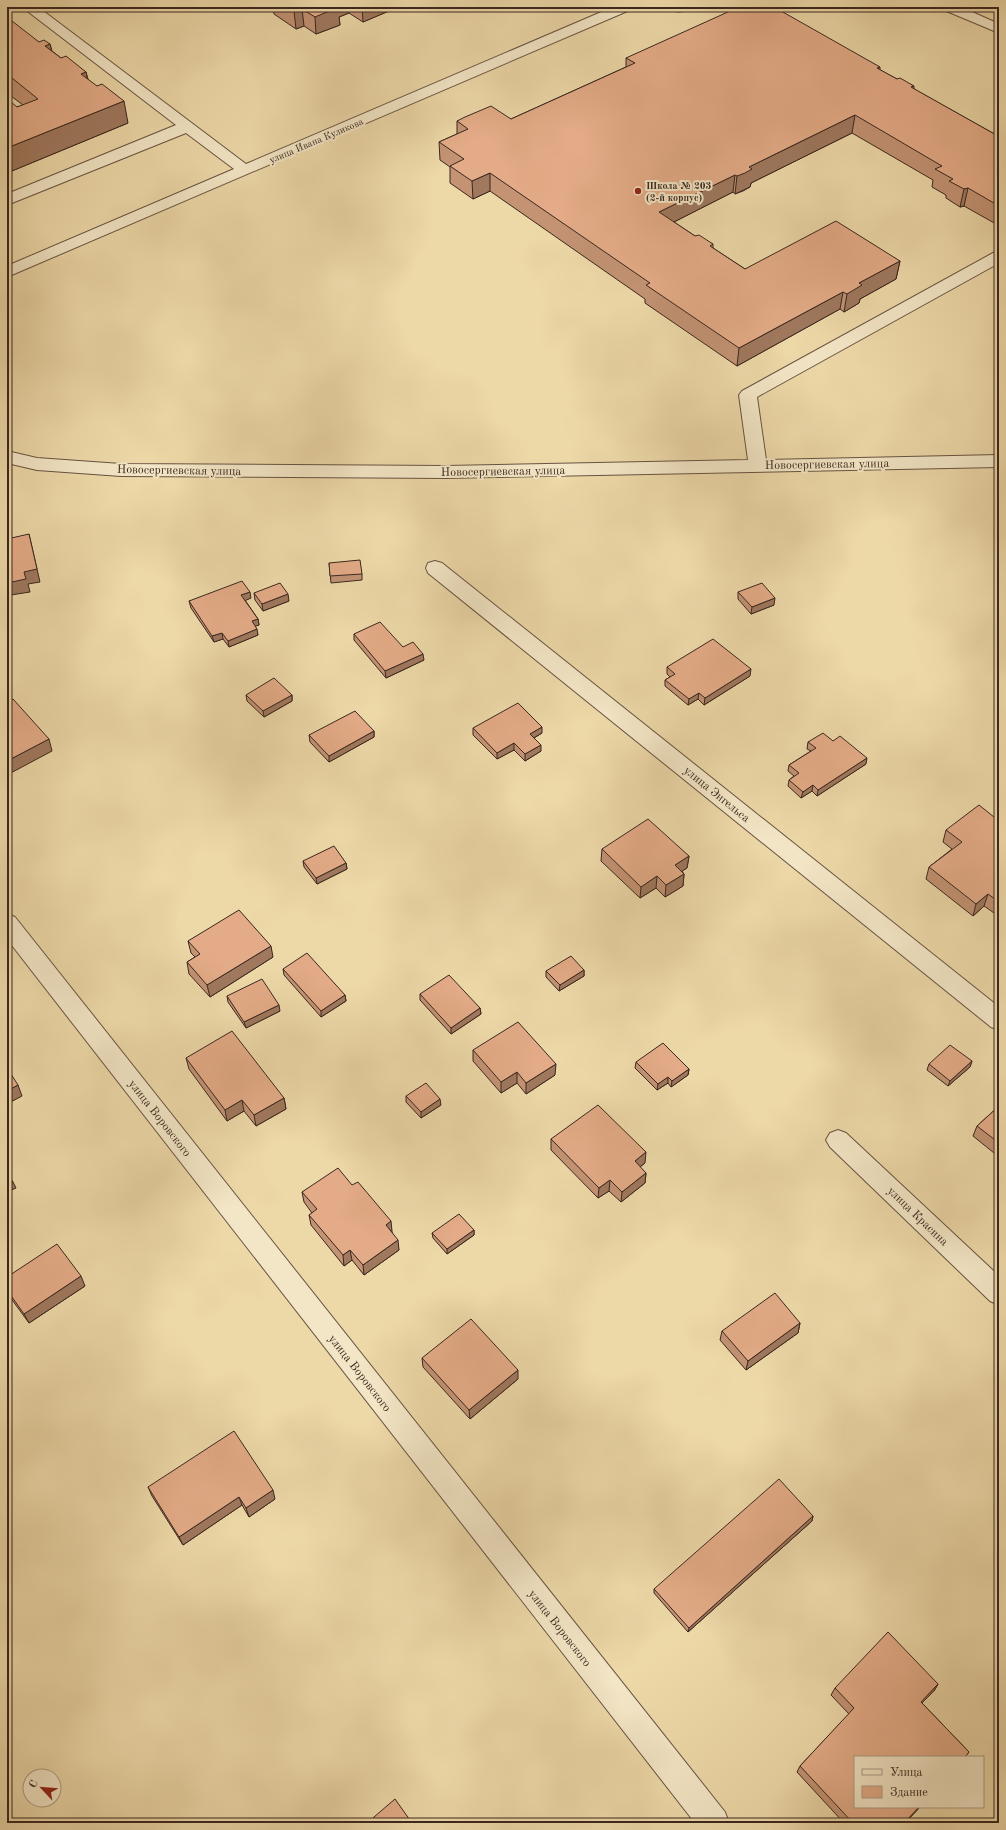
<svg xmlns="http://www.w3.org/2000/svg" width="1006" height="1830" font-family="'Old Standard TT',serif">
	<style>
		.lines { fill: none; stroke-linecap: round; stroke-linejoin: round }
		.minor-casing { stroke: #675341; stroke-width: 2 }
		.minor { fill: #f3e6c6; fill-rule: evenodd }
		.wall { fill: #c39374; stroke: #3a271f }
		.shaded-wall { fill: #9f785e; stroke: #3a271f }
		.building { fill: #e3ab87; stroke: #3a271f }
		.poi-dot { fill: #8f2418; stroke: #f3e6c6; stroke-width: 1.5 }
		.labels { text-anchor: middle; stroke-width: 4; stroke-linejoin: round; paint-order: stroke }
		.far-street-label { font-size: 10px; fill: #3a271f; stroke: #f3e6c6 }
		.far-poi-label { font-size: 10px; font-weight: bold; fill: #3a271f; stroke: #f3e6c6; text-anchor: start }
		.street-label { font-size: 12px; fill: #3a271f; stroke: #f3e6c6 }
	</style>
	<rect width="100%" height="100%" fill="#edd8a8"/>
	<filter id="stains"><feTurbulence type="fractalNoise" baseFrequency=".005" numOctaves="4"/><feColorMatrix values="0 0 0 0 .2 0 0 0 0 .09 0 0 0 0 .02 0 0 0 .5 -.17"/></filter>
	<radialGradient id="worn" r=".72"><stop offset=".6" stop-color="#630" stop-opacity="0"/><stop offset="1" stop-color="#630" stop-opacity=".3"/></radialGradient>
	<g class="lines">
		<g class="minor-casing">
			<g id="minor">
				<path d="M22,7H38L246,164L613,7H632L630,10L7,277V266L234,169L186,133L7,205V194L176,125Z"/>
				<path d="M671,7H685L686,8L684,11C678,12 675,12 671,7Z"/>
				<path d="M942,7H961L999,24V33L944,10Z"/>
				<path d="M999,251V263L757,397L766,460L999,455V467L446,478L121,476L37,470L7,463V451L37,458L121,464L446,466L748,460L739,395L742,391L993,253Z"/>
				<path d="M435,561L442,563L999,1007V1030L991,1027L428,573L426,568L428,563Z"/>
				<path d="M7,914L15,917L725,1812L729,1823H695L7,939Z"/>
				<path d="M838,1130L846,1133L999,1276V1305L990,1301L830,1147L826,1140L830,1133Z"/>
			</g>
		</g>
		<use href="#minor" class="minor"/>
	</g>
	<g class="wall">
		<path d="M273,7H396V8L363,22L349,13L339,17L340,25L316,34L304,26L296,29L274,14Z"/>
		<path d="M7,23L39,42L50,44L52,51L61,58L86,72L88,79L128,123L7,173V104L17,107L23,105L7,93Z"/>
		<path d="M626,58L880,67V70L897,79L914,86V89L998,136H999V223L996,224L964,206L960,207L946,198V195L932,187L933,180L852,133L751,183L750,187L743,191L735,194L733,192L674,222L695,236L713,244V248L745,269L900,261L896,279L860,299L859,303L844,312L840,309L737,366L645,303V299L490,191L473,199L450,183V167L440,160L439,142L457,134V121L511,119L626,67Z"/>
		<path d="M329,563L362,574V580L331,583Z"/>
		<path d="M738,592L774,605L751,614L738,599Z"/>
		<path d="M254,593L289,601L263,611L255,600Z"/>
		<path d="M251,598L245,600L258,619L259,625L255,626L258,635L229,647L223,639L214,642L191,608L189,601Z"/>
		<path d="M354,634L424,660L386,678L354,640Z"/>
		<path d="M667,667L750,676L704,705L698,699L688,705L665,686V680L670,677L667,674Z"/>
		<path d="M246,695H292V701L264,717L247,701Z"/>
		<path d="M473,728L542,733L534,738L541,751L525,761L514,750L497,759L473,735Z"/>
		<path d="M374,731V737L329,762L310,742L309,735Z"/>
		<path d="M833,741L866,764L817,796L812,791L801,798L788,786L789,780L794,776L788,771L789,765L811,751L807,749L808,742Z"/>
		<path d="M999,821V916L997,915L984,906L973,916L926,879L929,867L952,849L943,842L946,830Z"/>
		<path d="M602,849L689,856L687,868L682,871L684,874L683,886L665,897L656,888L640,898L601,861Z"/>
		<path d="M303,861L346,863L347,869L317,884L304,867Z"/>
		<path d="M188,941L273,957L210,997L189,974L187,962L195,957L191,953Z"/>
		<path d="M283,969L345,995L346,1001L321,1017L284,975Z"/>
		<path d="M584,970V976L559,991L546,977V971Z"/>
		<path d="M420,994L480,1008L481,1014L451,1034L420,1000Z"/>
		<path d="M227,996L280,1011L246,1028L228,1002Z"/>
		<path d="M473,1050L555,1075L526,1094L517,1083L501,1093L473,1061Z"/>
		<path d="M186,1058L284,1098L286,1109L256,1126L244,1111L227,1121L189,1069Z"/>
		<path d="M972,1061L970,1067L948,1086L927,1070L929,1064Z"/>
		<path d="M636,1062L689,1069L688,1075L671,1087L668,1083L657,1090L635,1068Z"/>
		<path d="M406,1096L441,1105L421,1118L406,1102Z"/>
		<path d="M999,1106V1157L973,1136L977,1126Z"/>
		<path d="M551,1139L645,1163L640,1167L646,1173L645,1183L621,1202L609,1191L598,1198L551,1150Z"/>
		<path d="M352,1185L392,1231V1232L399,1250L364,1275L352,1260L344,1266L311,1225L309,1215L312,1213L304,1202L302,1192Z"/>
		<path d="M474,1230V1235L447,1254L433,1238L432,1233Z"/>
		<path d="M7,1277L85,1286L29,1323L7,1293Z"/>
		<path d="M800,1323L798,1333L746,1370L720,1340L722,1331Z"/>
		<path d="M422,1358L518,1379L470,1419L423,1367Z"/>
		<path d="M148,1487L275,1499L249,1517L242,1505L183,1545L152,1496Z"/>
		<path d="M813,1516L812,1521L688,1632L654,1593V1589Z"/>
		<path d="M938,1684L934,1691L922,1703L969,1752L965,1757H855L920,1807L905,1823H844L797,1772L800,1766L849,1714L831,1695L835,1688Z"/>
	</g>
	<g class="shaded-wall">
		<path d="M331,7H349V13L339,17L340,25L316,34L315,17Z"/>
		<path d="M362,7H396V8L363,22Z"/>
		<path d="M302,9L304,26L296,29L294,11Z"/>
		<path d="M50,44L55,66L45,46Z"/>
		<path d="M86,72L90,94L81,74Z"/>
		<path d="M124,101L128,123L7,173V148Z"/>
		<path d="M855,115L852,133L751,183L750,187L735,194L737,176L749,167Z"/>
		<path d="M490,173V191L473,199L472,181Z"/>
		<path d="M735,175L733,192L658,230L659,212Z"/>
		<path d="M968,188L964,206L960,207L964,189Z"/>
		<path d="M999,209V223L996,224Z"/>
		<path d="M900,261L896,279L860,299L859,303L844,312L847,294L859,283Z"/>
		<path d="M843,292L840,309L737,366L739,348Z"/>
		<path d="M29,534L40,582L28,584L30,592L11,595L8,588H7V579L24,572Z"/>
		<path d="M250,592L251,598L242,602L241,595Z"/>
		<path d="M288,594L289,601L263,611L262,604Z"/>
		<path d="M775,598L774,605L751,614L752,607Z"/>
		<path d="M258,619L259,625L253,627L252,621Z"/>
		<path d="M257,629L258,635L229,647L228,641Z"/>
		<path d="M222,633L223,639L214,642L212,636Z"/>
		<path d="M423,654L424,660L386,678L385,671Z"/>
		<path d="M751,669L750,676L704,705L705,698Z"/>
		<path d="M699,693L698,699L688,705L689,699Z"/>
		<path d="M292,695V701L264,717L263,711Z"/>
		<path d="M542,727V733L530,740V734Z"/>
		<path d="M374,731V737L329,762V756Z"/>
		<path d="M49,739L52,751L7,775V761Z"/>
		<path d="M514,743V750L497,759V753Z"/>
		<path d="M541,745V751L525,761V754Z"/>
		<path d="M867,758L866,764L817,796L818,790Z"/>
		<path d="M813,785L812,791L801,798L803,792Z"/>
		<path d="M999,843V852L996,846Z"/>
		<path d="M689,856L687,868L673,877L675,865Z"/>
		<path d="M346,863L347,869L317,884L316,878Z"/>
		<path d="M684,874L683,886L665,897L666,885Z"/>
		<path d="M657,876L656,888L640,898L641,887Z"/>
		<path d="M988,894L984,906L973,916L976,904Z"/>
		<path d="M271,946L273,957L210,997L207,985Z"/>
		<path d="M584,970V976L559,991L560,985Z"/>
		<path d="M345,995L346,1001L321,1017V1011Z"/>
		<path d="M279,1005L280,1011L246,1028L244,1022Z"/>
		<path d="M480,1008L481,1014L451,1034V1028Z"/>
		<path d="M972,1061L970,1067L948,1086L950,1081Z"/>
		<path d="M556,1064L555,1075L526,1094V1083Z"/>
		<path d="M689,1069L688,1075L671,1087L672,1081Z"/>
		<path d="M517,1072V1083L501,1093V1082Z"/>
		<path d="M668,1077V1083L657,1090L658,1084Z"/>
		<path d="M18,1085L22,1096L7,1104V1091Z"/>
		<path d="M284,1098L286,1109L256,1126L254,1115Z"/>
		<path d="M440,1099L441,1105L421,1118V1112Z"/>
		<path d="M242,1100L244,1111L227,1121L225,1110Z"/>
		<path d="M646,1152L645,1163L633,1172L635,1161Z"/>
		<path d="M646,1173L645,1183L621,1202L622,1192Z"/>
		<path d="M610,1180L609,1191L598,1198L599,1188Z"/>
		<path d="M13,1182L16,1188L7,1192V1186Z"/>
		<path d="M391,1221L392,1231L387,1235L386,1225Z"/>
		<path d="M474,1230V1235L447,1254V1249Z"/>
		<path d="M398,1240L399,1250L364,1275L363,1265Z"/>
		<path d="M350,1250L352,1260L344,1266L343,1255Z"/>
		<path d="M81,1276L85,1286L29,1323L24,1314Z"/>
		<path d="M800,1323L798,1333L746,1370L748,1361Z"/>
		<path d="M518,1370V1379L470,1419L469,1410Z"/>
		<path d="M273,1490L275,1499L249,1517L246,1508Z"/>
		<path d="M239,1497L242,1505L183,1545L179,1537Z"/>
		<path d="M813,1516L812,1521L688,1632L689,1628Z"/>
		<path d="M938,1684L934,1691L916,1709L921,1702Z"/>
		<path d="M919,1807H920L905,1823H904Z"/>
	</g>
	<g class="building">
		<path d="M288,7H339L315,17L302,9L294,11Z"/>
		<path d="M739,7H774L880,67L877,68L897,79L900,78L914,86L911,87L998,136H999V206L968,188L964,189L949,181L953,179L935,169L942,166L855,115L749,167L752,169L745,173L737,176L735,175L659,212L695,236L699,235L713,244L710,246L745,269L836,221L900,261L859,283L862,285L847,294L843,292L739,348L646,285L650,283L490,173L472,181L466,177L450,166L464,159L439,142L468,129L457,121L465,117L491,106L511,119L635,63L626,58Z"/>
		<path d="M12,21L39,42L44,40L50,44L45,46L61,58L66,56L86,72L81,74L97,86L102,84L124,101L7,148V104L11,102L17,107L38,99L7,74V23Z"/>
		<path d="M29,534L37,569L24,572L26,579L7,583V539Z"/>
		<path d="M360,560L362,574L330,576L329,563Z"/>
		<path d="M242,581L250,592L241,595L258,619L252,621L257,629L228,641L222,633L212,636L189,601Z"/>
		<path d="M280,583L288,594L262,604L254,593Z"/>
		<path d="M762,583L775,598L752,607L738,592Z"/>
		<path d="M380,622L403,647L413,642L423,654L385,671L354,634Z"/>
		<path d="M713,639L751,669L705,698L699,693L689,699L665,680L675,674L667,667Z"/>
		<path d="M274,678L292,695L263,711L246,695Z"/>
		<path d="M13,699L49,739L7,761V702Z"/>
		<path d="M518,703L542,727L530,734L541,745L525,754L514,743L497,753L473,728Z"/>
		<path d="M355,711L374,731L329,756L309,735Z"/>
		<path d="M823,733L833,741L840,736L867,758L818,790L813,785L803,792L789,780L799,773L789,765L816,748L808,742Z"/>
		<path d="M979,805L999,821V843L996,846L999,849V902L988,894L976,904L929,867L962,842L946,830Z"/>
		<path d="M648,819L689,856L675,865L684,874L666,885L657,876L641,887L602,849Z"/>
		<path d="M334,846L346,863L316,878L303,861Z"/>
		<path d="M239,910L271,946L207,985L187,962L200,954L188,941Z"/>
		<path d="M307,953L345,995L321,1011L283,969Z"/>
		<path d="M571,956L584,970L560,985L546,971Z"/>
		<path d="M449,975L480,1008L451,1028L420,994Z"/>
		<path d="M262,979L279,1005L244,1022L227,996Z"/>
		<path d="M518,1022L556,1064L526,1083L517,1072L501,1082L473,1050Z"/>
		<path d="M232,1031L284,1098L254,1115L242,1100L225,1110L186,1058Z"/>
		<path d="M663,1043L689,1069L672,1081L668,1077L658,1084L636,1062Z"/>
		<path d="M950,1045L972,1061L950,1081L929,1064Z"/>
		<path d="M7,1068L18,1085L7,1091Z"/>
		<path d="M426,1083L440,1099L421,1112L406,1096Z"/>
		<path d="M598,1105L646,1152L635,1161L646,1173L622,1192L610,1180L599,1188L551,1139Z"/>
		<path d="M999,1106V1143L977,1126Z"/>
		<path d="M338,1168L352,1185L358,1182L391,1221L386,1225L398,1240L363,1265L350,1250L343,1255L309,1215L317,1209L302,1192Z"/>
		<path d="M7,1172L13,1182L7,1186Z"/>
		<path d="M459,1214L474,1230L447,1249L432,1233Z"/>
		<path d="M57,1244L81,1276L24,1314L7,1290V1277Z"/>
		<path d="M775,1293L800,1323L748,1361L722,1331Z"/>
		<path d="M471,1319L518,1370L469,1410L422,1358Z"/>
		<path d="M234,1431L273,1490L246,1508L239,1497L179,1537L148,1487Z"/>
		<path d="M779,1479L813,1516L689,1628L654,1589Z"/>
		<path d="M888,1632L938,1684L921,1702L969,1752L965,1757H855V1807H919L904,1823H853L800,1766L854,1708L835,1688Z"/>
		<path d="M395,1799L412,1823H367Z"/>
	</g>
	<circle class="poi-dot" cx="638" cy="191" r="4"/>
	<g class="labels">
		<g class="far-street-label">
			<text transform="translate(316 140) rotate(-23)" y="4">улица Ивана Куликова</text>
		</g>
		<g class="far-poi-label">
			<text x="646" y="189">Школа № 203<tspan x="646" dy="12">(2-й корпус)</tspan></text>
		</g>
		<g class="street-label">
			<text transform="translate(827 464) rotate(-1)" y="4">Новосергиевская улица</text>
			<text transform="translate(179 470) rotate(1)" y="4">Новосергиевская улица</text>
			<text transform="translate(503 471) rotate(-1)" y="4">Новосергиевская улица</text>
			<text transform="translate(717 794) rotate(39)" y="4">улица Энгельса</text>
			<text transform="translate(160 1118) rotate(52)" y="4">улица Воровского</text>
			<text transform="translate(918 1216) rotate(44)" y="4">улица Красина</text>
			<text transform="translate(360 1373) rotate(52)" y="4">улица Воровского</text>
			<text transform="translate(560 1628) rotate(52)" y="4">улица Воровского</text>
		</g>
	</g>
	<rect width="1006" height="1830" fill="none" stroke="#edd8a8" stroke-width="24"/>
	<rect x="8" y="8" width="990" height="1814" fill="none" stroke="#3a271f" stroke-width="2"/>
	<rect x="12" y="12" width="982" height="1806" fill="none" stroke="#3a271f"/>
	<rect x="854" y="1756" width="130" height="52" fill="#f3e6c6" stroke="#a99a83"/>
	<rect x="862" y="1769" width="20" height="6" fill="#f3e6c6" stroke="#a99a83"/>
	<text x="890" y="1776" font-size="12" fill="#3a271f">Улица</text>
	<rect x="862" y="1786" width="20" height="12" fill="#e3ab87" stroke="#a99a83"/>
	<text x="890" y="1796" font-size="12" fill="#3a271f">Здание</text>
	<g transform="translate(42 1788) rotate(296)"><circle r="19" fill="#f3e6c6" stroke="#a99a83"/>
	<path d="M0-3L7 15L0 10L-7 15Z" fill="#8f2418"/>
	<text y="-6" font-size="11" font-weight="bold" text-anchor="middle" fill="#3a271f">С</text>
	</g>
	<rect width="100%" height="100%" filter="url(#stains)"/>
	<rect width="100%" height="100%" fill="url(#worn)"/>
</svg>
